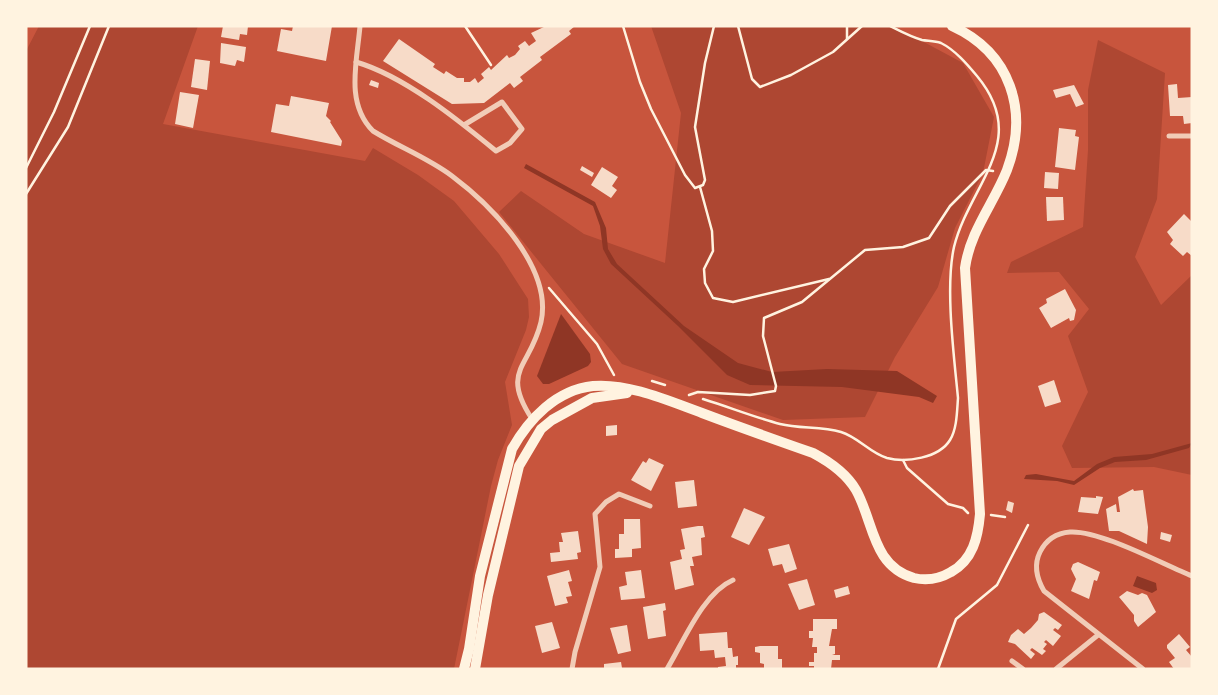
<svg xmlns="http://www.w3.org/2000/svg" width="1218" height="695" font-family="Helvetica,sans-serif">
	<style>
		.green { fill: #ae4732 }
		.water { fill: #8f3625 }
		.building { fill: #f7dbc8 }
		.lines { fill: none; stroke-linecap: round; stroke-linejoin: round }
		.path { stroke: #fff3e0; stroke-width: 2.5 }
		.minor { stroke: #f1ccb7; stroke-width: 5 }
		.secondary { stroke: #fff3e0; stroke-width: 10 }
	</style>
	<rect width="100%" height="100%" fill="#c8553d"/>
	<g class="green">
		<path d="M39,26H198L163,124L365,161L373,148L418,175L454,201L499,254L528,299L529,317L526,330L505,382L512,425L498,460L491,486L454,669H26V51Z"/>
		<path d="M651,26H894L963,63L994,117L983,173L955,228L938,287L895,357L865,417L783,420L622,364L499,212L521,191L584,234L665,263L681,113Z"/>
		<path d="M1098,40L1165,73L1157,199L1135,257L1161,305L1192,275V475L1154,467L1072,468L1062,446L1088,392L1068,336L1089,309L1059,272L1007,273L1011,262L1083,227L1088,150V90Z"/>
	</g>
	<g class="water">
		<path d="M526,164L595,202L606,228L608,249L617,264L684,326L738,363L772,372L827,369L897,371L937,396L933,403L919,397L842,387L750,385L727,375L678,326L611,264L603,249L600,226L593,206L524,168Z"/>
		<path d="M561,314L590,354L591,362L588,366L549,384H543L537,376Z"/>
		<path d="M1192,443L1189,448L1146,460L1115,462L1100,468L1074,485L1057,481L1024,479L1026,475L1036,474L1074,481L1097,464L1114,457L1152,454Z"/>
		<path d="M1137,576L1156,583L1157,590L1152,593L1133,586Z"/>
	</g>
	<g class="building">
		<path d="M223,26H248L247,35L240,34L239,40L221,37Z"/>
		<path d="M293,26H332L326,61L277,51L281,29L292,31Z"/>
		<path d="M546,26H575L569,31L571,34L540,57L542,60L520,77L523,81L514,88L510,83L484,103L452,104L383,61L399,39L435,64L433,67L444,74L446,71L457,78H464V82H470L475,78L478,83L484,78L481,74L489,67L491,70L507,55L509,58L515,55L520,49L518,46L525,41L529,46L536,41L531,33Z"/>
		<path d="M221,43L246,47L244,62L237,60L235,66L220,63Z"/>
		<path d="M195,59L210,61L207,90L191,87Z"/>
		<path d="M371,80L379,83L378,88L369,85Z"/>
		<path d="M1177,84L1178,98L1192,97V123L1184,124L1183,116H1170L1168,85Z"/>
		<path d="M1074,85L1084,104L1076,107L1070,94L1056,98L1053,90Z"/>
		<path d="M180,92L199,95L193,128L175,124Z"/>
		<path d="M291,96L329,103L326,116L331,121L330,122L342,141L341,146L271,132L276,104L289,106Z"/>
		<path d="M1059,128L1076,130L1075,136L1079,137L1075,170L1055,167Z"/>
		<path d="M582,166L594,173L592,177L580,170Z"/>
		<path d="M602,167L618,177L612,186L617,190L611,198L591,185Z"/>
		<path d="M1045,172L1059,173L1058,189L1044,188Z"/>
		<path d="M1046,197H1063L1064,220L1047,221Z"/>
		<path d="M1184,214L1192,222V256L1187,252L1183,256L1170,244L1173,240L1167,232Z"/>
		<path d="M1065,289L1076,310L1074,320L1070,321L1069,318L1051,328L1039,308L1047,303L1046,299Z"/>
		<path d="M1054,380L1061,402L1045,407L1038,386Z"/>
		<path d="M617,425V435L606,436V426Z"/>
		<path d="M649,458L664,465L651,491L631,480L643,461L646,463Z"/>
		<path d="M694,480L697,506L678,508L675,482Z"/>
		<path d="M1133,489L1134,491L1143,490L1148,527L1147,544L1119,531H1109L1106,509L1116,504L1117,512H1120L1118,497Z"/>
		<path d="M1096,496L1103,497L1098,514L1078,512L1081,497L1096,498Z"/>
		<path d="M1008,501L1014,503L1012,513L1006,510Z"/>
		<path d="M744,508L765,517L749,545L731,537Z"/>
		<path d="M624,519H640L641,548L632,549V557L615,558V549H619V534H624Z"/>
		<path d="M698,526H703L705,537L701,538L702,555L692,557L694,566H690L694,585L675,590L670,562L682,559L680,550L685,549L681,529Z"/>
		<path d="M578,531L581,552L577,553L578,559L551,562L550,553L560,552L559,542H563L561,533Z"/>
		<path d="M1161,532L1172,535L1170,542L1160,539Z"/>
		<path d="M789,544L797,569L785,573L782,564L773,566L768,549Z"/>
		<path d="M1078,562L1100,572L1097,581L1094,580L1089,599L1071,591L1076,579L1071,569L1073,564Z"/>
		<path d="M569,570L572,581L568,582L572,596L566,597L568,603L555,606L547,576Z"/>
		<path d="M641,570L645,598L621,600L619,587L627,585L625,572Z"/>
		<path d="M807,579L815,605L799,610L788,584Z"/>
		<path d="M848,586L850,594L836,598L834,590Z"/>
		<path d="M1127,591L1138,595L1142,593L1147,595L1156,612L1138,627L1134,621V615L1119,597Z"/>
		<path d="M665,603L666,610L663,611L666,636L648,639L643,607Z"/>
		<path d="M1044,612L1062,625L1058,630L1055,628L1053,630L1061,636L1053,646L1046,640L1044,642L1047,644L1043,649L1046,651L1042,655L1032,648L1030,650L1035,654L1031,659L1015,644L1008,642L1011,635L1018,629L1024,634L1031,628L1038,620L1039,614Z"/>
		<path d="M813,619H837V629H832L829,646H835V654L832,655H840V660H832L831,669H814V666H809V662H814V653H817V647H812L813,638H809V631H813Z"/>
		<path d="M552,622L560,648L542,653L535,626Z"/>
		<path d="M627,625L631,651L618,654L610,628Z"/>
		<path d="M727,632L728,648H732L733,657L738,656V665H736V669H718V667L726,666L725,657L715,658L714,650L700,651L699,634Z"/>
		<path d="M1179,634L1190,647L1186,650L1192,657V669H1174L1169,662L1175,658L1167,648V645Z"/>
		<path d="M760,646H778V659H782V669H764V664L760,663V653L755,652V647Z"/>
		<path d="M621,662L622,668L619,669H604V664Z"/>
	</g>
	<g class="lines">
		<g class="path">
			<path d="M465,26L491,65"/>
			<path d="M623,26L640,82L651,109L685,175L695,188L703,185L705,180L695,127L705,63L714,26"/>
			<path d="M738,26L752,79L760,87L791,75L833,52L862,26"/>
			<path d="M847,39V26"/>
			<path d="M26,168L54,112L90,26"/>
			<path d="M700,187L712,231L713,251L704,269L705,283L713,298L733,302L829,279"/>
			<path d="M26,194L68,127L109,26"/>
			<path d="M549,288L597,344L614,375"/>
			<path d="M652,381L665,385"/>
			<path d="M689,395L698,392L750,395L775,391L776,386L763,336L764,318L802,302L865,250L903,247L929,238L950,206L986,170L993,171"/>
			<path d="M703,399C729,407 754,417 780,424C800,429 821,426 841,432C858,437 870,453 887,458C906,463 939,458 950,440C957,429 957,411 958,398C954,356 945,287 954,247C970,183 1031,141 977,76C967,64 955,50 941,43C935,41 928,41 922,40C911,37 900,31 890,26"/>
			<path d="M903,460L907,468L948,504L963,508L968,513"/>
			<path d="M991,515L1005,517"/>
			<path d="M938,669L956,619L997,585L1028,525"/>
		</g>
		<g class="minor">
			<path d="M360,26C357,62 345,103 373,131C399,147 428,158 452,176C492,206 553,268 541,322C530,368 500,370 532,419"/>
			<path d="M356,62C404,76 457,119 496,151L510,143L522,129L502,102L464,125"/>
			<path d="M1169,136H1192"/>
			<path d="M1012,661L1023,669"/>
			<path d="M572,669L575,652L600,567L595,514L606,502L619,494L650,506"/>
			<path d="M667,669C684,641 703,593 733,580"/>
			<path d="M1056,669L1098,635"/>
			<path d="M1143,669L1044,591C1037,579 1033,566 1040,552C1046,540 1057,533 1070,532C1100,530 1162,564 1192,576"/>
		</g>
		<g class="secondary">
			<path d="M464,669L469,649L480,576L512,449C529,419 556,390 593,386C629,383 669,401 702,413C739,427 776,440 813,453C830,462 846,473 856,490C874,522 872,566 914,578C927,581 939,579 951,572C973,560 978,537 980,514L965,268C970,231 994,203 1007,170C1029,111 1011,53 952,26"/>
			<path d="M475,669L488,595L519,466L541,429L552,420L592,398L627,393"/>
		</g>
	</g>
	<rect width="1218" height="695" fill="none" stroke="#fff3e0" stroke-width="55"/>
</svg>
